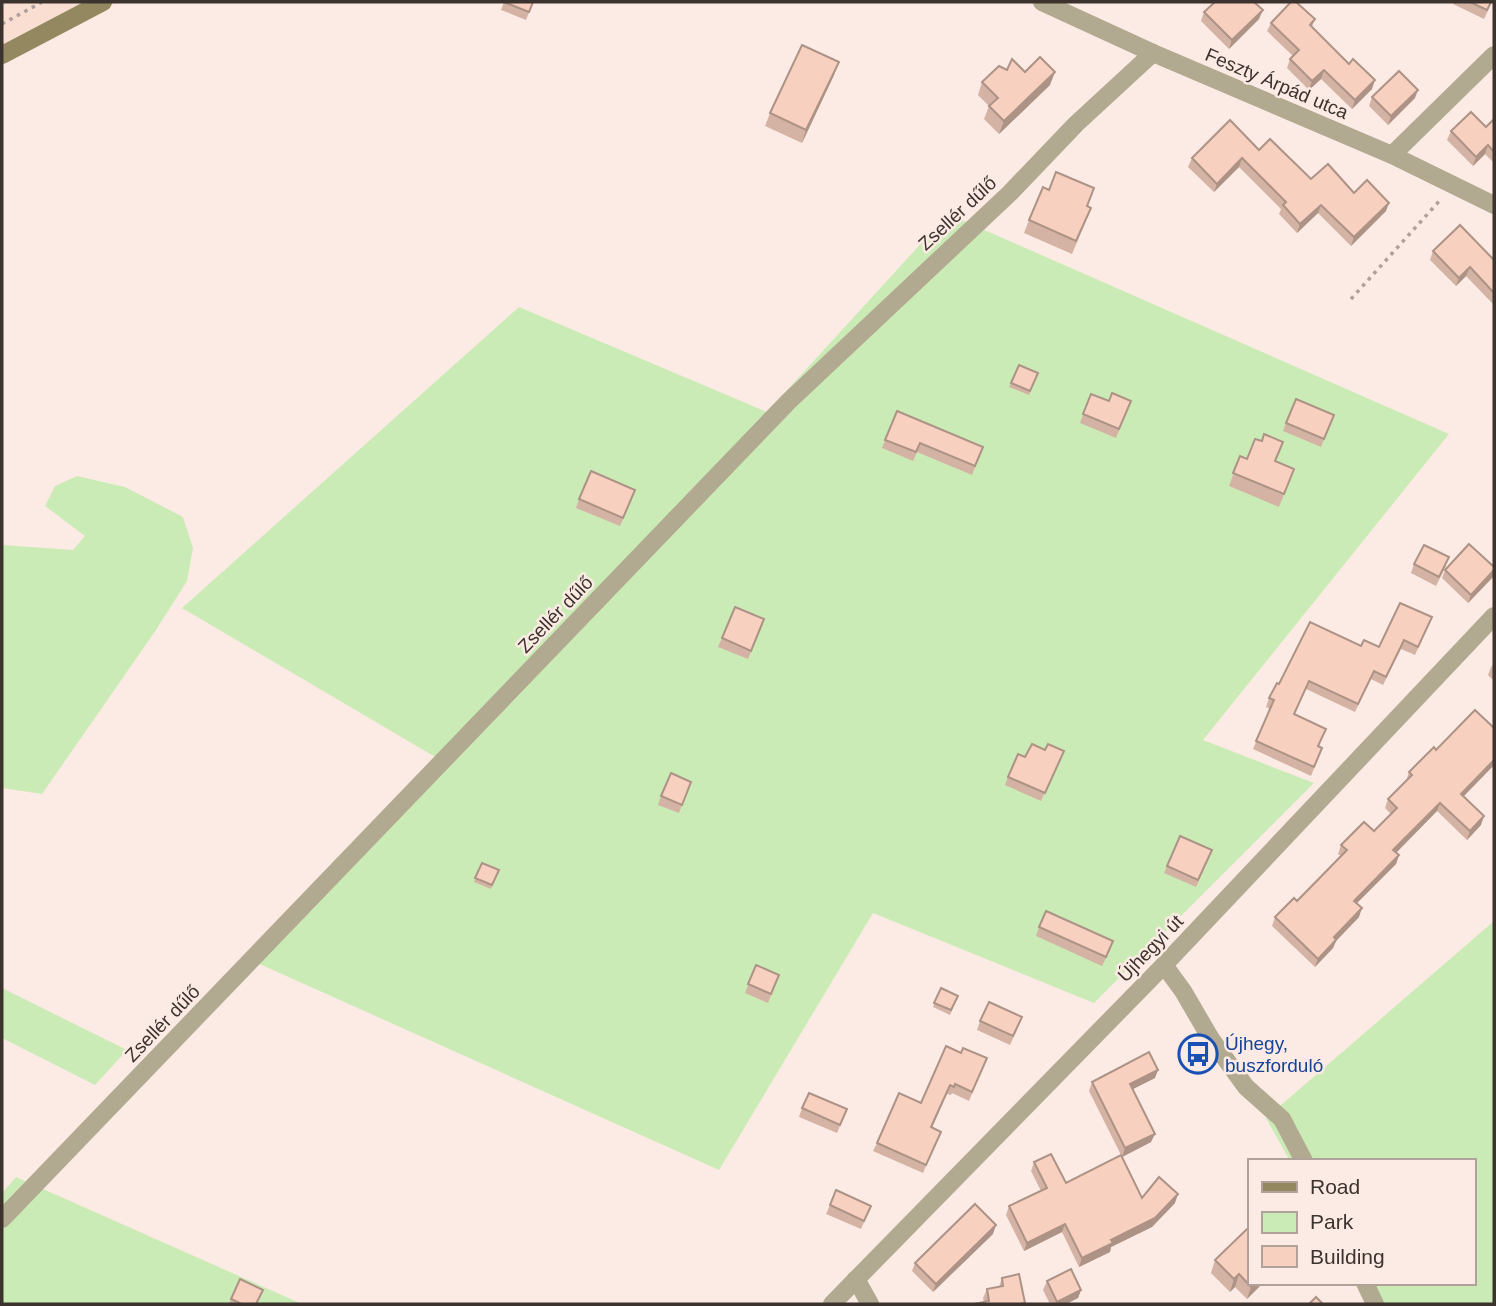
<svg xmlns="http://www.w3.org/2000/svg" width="1496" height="1306" font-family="Helvetica,sans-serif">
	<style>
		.built { fill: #faded1 }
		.green { fill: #cbebb6 }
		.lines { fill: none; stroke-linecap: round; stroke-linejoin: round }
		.path { stroke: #ad9f99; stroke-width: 3.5; stroke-dasharray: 3.5 5; stroke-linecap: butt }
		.street { stroke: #b2aa90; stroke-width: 18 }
		.secondary { stroke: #948861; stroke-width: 18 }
		.wall { fill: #d4b3a4 }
		.shaded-wall { fill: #ad9286 }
		.building { fill: #f7d0bf; stroke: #ad9286; stroke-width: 2 }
		.labels { text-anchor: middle; stroke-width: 5; stroke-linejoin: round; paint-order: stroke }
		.street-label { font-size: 19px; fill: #3d332e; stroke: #fcebe4 }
		.transit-label { font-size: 19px; fill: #164399; stroke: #fcebe4; text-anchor: start }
	</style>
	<rect width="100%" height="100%" fill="#fcebe4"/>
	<path class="built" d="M2,2H118L2,60Z"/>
	<g class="green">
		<path d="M948,214L1449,434L1203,740L1314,783L1094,1003L873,913L719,1170L255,962L442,761L182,608L519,307L767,412Z"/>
		<path d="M77,476L125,487L183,517L193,548L187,581L156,630L42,794L2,788V545L73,550L85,536L45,506L55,486Z"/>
		<path d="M1494,921V1304H1370L1358,1283H1473V1161H1290L1266,1118Z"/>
		<path d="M2,988L127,1050L95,1085L2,1038Z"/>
		<path d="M16,1177L302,1304H2V1193Z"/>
	</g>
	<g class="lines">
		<g class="path">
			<path d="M2,24L42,2"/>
			<path d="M1351,299L1442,198"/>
		</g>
		<g class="street">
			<path d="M1042,2L1153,53L1392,155L1494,205"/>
			<path d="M1392,155L1494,55"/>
			<path d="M1164,965L1183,991L1211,1039L1246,1087L1282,1119L1304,1161"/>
			<path d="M2,1219L789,401L1010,193L1076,124L1153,53"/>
			<path d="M856,1279L870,1304"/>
			<path d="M1365,1283L1375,1304"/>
			<path d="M832,1304L1164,965L1494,616"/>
		</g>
		<path class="secondary" d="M2,55L103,2"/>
	</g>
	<g class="wall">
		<path d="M504,2H533L526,20L501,10Z"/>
		<path d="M1454,2H1492L1484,19L1453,4Z"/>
		<path d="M1204,12L1259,19L1229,49L1201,21Z"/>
		<path d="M1315,19L1312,27L1372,89L1352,109L1321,79L1309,90L1287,68L1290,59L1293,56L1267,31L1271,23Z"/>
		<path d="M1025,72L1050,85L999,134L984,119L989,106L978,95L982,82Z"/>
		<path d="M834,75L802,143L765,126L770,113Z"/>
		<path d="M1372,97L1415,98L1388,125L1369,106Z"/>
		<path d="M1494,119V163L1485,154L1473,166L1447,140L1451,131L1486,127Z"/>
		<path d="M1259,150L1311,179L1354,193L1386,211L1351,246L1318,213L1297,233L1279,214L1281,209L1239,167L1214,192L1188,167L1192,158Z"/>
		<path d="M1087,206L1086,221L1072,254L1024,233L1029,220Z"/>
		<path d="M1433,251L1494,260V305L1466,276L1456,286L1430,260Z"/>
		<path d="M1019,365L1038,373L1029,395L1009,387Z"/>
		<path d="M1091,394L1109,401H1131L1116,438L1080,423Z"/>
		<path d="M897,411L983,447L972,475L917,452L913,461L882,448Z"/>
		<path d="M1334,415L1321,447L1283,431L1286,423Z"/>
		<path d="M1240,456L1247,459L1276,461L1294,469L1279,507L1229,486Z"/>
		<path d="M632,498L620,526L576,508L579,499Z"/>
		<path d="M1414,564L1446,566L1436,586L1411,573Z"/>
		<path d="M1494,567V573L1493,577L1468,603L1442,578L1445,570Z"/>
		<path d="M1432,617L1415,655L1401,649L1383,685L1371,679L1355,712L1306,689L1294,715L1319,746L1322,748L1311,776L1253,749L1270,709L1266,707L1269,698L1279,684L1361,646L1379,647Z"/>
		<path d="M761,628L748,659L718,647L722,638Z"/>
		<path d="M1494,664V681L1488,675L1491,667Z"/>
		<path d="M1494,728V765L1464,796L1481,825L1467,840L1437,811L1396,853L1399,855L1396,864L1357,903L1359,917L1336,941L1333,948L1315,967L1272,926L1275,917L1297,901L1341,856L1338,854L1341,845L1374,831L1391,814L1385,808L1388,799L1406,781L1409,772L1436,750Z"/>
		<path d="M1045,750L1064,751L1041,801L1005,785L1008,777L1025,757Z"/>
		<path d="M691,782L679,813L658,805L661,796Z"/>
		<path d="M1209,858L1196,887L1164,873L1167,866Z"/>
		<path d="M482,863L499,870L491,889L474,882Z"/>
		<path d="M1039,927L1110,950L1102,966L1036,936Z"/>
		<path d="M756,965L779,975L768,1003L745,993Z"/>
		<path d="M941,988L958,996L950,1015L933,1007Z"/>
		<path d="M980,1021L1019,1025L1010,1045L977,1030Z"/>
		<path d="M961,1053L987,1058L969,1101L952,1093L951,1095L947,1094L932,1128L937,1140L923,1173L873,1151L877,1143L921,1103Z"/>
		<path d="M1155,1078L1133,1089L1151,1142L1122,1157L1142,1198L1175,1203L1152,1227L1111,1247L1110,1252L1079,1267L1062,1232L1024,1251L1006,1215L1009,1206L1041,1191L1031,1171L1034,1162L1066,1183L1121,1155L1089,1091L1092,1082Z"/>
		<path d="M802,1108L847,1109L837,1133L799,1117Z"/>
		<path d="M830,1205L871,1206L861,1229L826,1214Z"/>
		<path d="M1249,1227V1283H1263L1247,1299L1235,1287L1230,1292L1211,1273L1215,1260Z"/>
		<path d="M993,1234L933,1292L912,1271L915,1263Z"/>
		<path d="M1002,1278L1025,1303V1304H974L984,1302L983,1298L987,1289L999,1287Z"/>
		<path d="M240,1279L257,1304H229Z"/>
		<path d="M1047,1281L1081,1290L1078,1298L1066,1304H1050L1043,1290Z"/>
	</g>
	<g class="shaded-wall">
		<path d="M1263,10L1259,19L1229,49L1232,40Z"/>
		<path d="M839,62L834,75L802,143L806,130Z"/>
		<path d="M1324,70L1321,79L1309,90L1312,81Z"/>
		<path d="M1055,72L1050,85L999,134L1004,121Z"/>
		<path d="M1375,80L1372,89L1352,109L1355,100Z"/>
		<path d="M1418,90L1415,98L1388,125L1391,116Z"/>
		<path d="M1488,145L1485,154L1473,166L1476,157Z"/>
		<path d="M1242,158L1239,167L1214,192L1217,184Z"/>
		<path d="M1389,203L1386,211L1351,246L1354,237Z"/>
		<path d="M1321,205L1318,213L1297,233L1300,224Z"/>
		<path d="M1470,267L1466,276L1456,286L1459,278Z"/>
		<path d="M1494,570L1493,577L1468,603L1471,595Z"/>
		<path d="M1494,760V765L1458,802L1461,794Z"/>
		<path d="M1440,803L1437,811L1390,859L1393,850Z"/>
		<path d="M1484,816L1481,825L1467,840L1470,831Z"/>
		<path d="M1399,855L1396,864L1351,909L1354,901Z"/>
		<path d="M1362,908L1359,917L1336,941L1333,948L1315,967L1318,959L1334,937Z"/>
		<path d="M1158,1070L1155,1078L1127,1092L1130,1084Z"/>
		<path d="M1155,1134L1151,1142L1122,1157L1125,1148Z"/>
		<path d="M1178,1194L1175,1203L1152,1227L1111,1247L1110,1252L1079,1267L1082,1258Z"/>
		<path d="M1065,1224L1062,1232L1024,1251L1027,1243Z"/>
		<path d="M996,1225L993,1234L933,1292L936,1284Z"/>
		<path d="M1239,1274L1235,1287L1230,1292L1234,1279Z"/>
		<path d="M1255,1283H1263L1247,1299L1251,1287Z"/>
		<path d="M1081,1290L1078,1298L1066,1304H1056L1057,1302Z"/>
	</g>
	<g class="building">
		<path d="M504,2H533L529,12Z"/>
		<path d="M1215,2H1254L1263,10L1232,40L1204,12Z"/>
		<path d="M1291,2H1296L1315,19L1310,25L1349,64L1353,59L1375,80L1355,100L1324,70L1312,81L1290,59L1299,50L1271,23Z"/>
		<path d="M1470,2H1491L1487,10Z"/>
		<path d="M802,45L839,62L806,130L770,113Z"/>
		<path d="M1040,57L1055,72L1004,121L989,106L998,98L982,82L999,66L1007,70L1012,59L1025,72Z"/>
		<path d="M1399,71L1418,90L1391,116L1372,97Z"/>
		<path d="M1471,112L1486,127L1494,119V152L1488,145L1476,157L1451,131Z"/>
		<path d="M1230,120L1259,150L1270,139L1311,179L1328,164L1354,193L1367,180L1389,203L1354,237L1321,205L1300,224L1283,205L1286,202L1242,158L1217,184L1192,158Z"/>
		<path d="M1056,172L1094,188L1087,206L1091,208L1076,241L1029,220L1043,187L1049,190Z"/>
		<path d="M1460,225L1494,260V293L1470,267L1459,278L1433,251Z"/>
		<path d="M1019,365L1038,373L1030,391L1011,383Z"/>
		<path d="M1112,393L1131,401L1119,429L1083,414L1091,394L1109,401Z"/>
		<path d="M1296,399L1334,415L1324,439L1286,423Z"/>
		<path d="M897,411L983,447L975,466L920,443L916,452L885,440Z"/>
		<path d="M1264,434L1283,442L1275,461L1294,469L1284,494L1233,473L1240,456L1247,459L1255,439L1262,441Z"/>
		<path d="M591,471L635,490L623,518L579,499Z"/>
		<path d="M1469,544L1494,567V570L1471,595L1445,570Z"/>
		<path d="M1424,545L1449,557L1439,577L1414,564Z"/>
		<path d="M1400,603L1432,617L1418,647L1404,640L1386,677L1374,671L1358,704L1309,681L1294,714L1326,729L1318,746L1322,748L1314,767L1256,741L1274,700L1269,698L1277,683L1279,684L1310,622L1361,646L1364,640L1379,647Z"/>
		<path d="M735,607L764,619L751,651L722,638Z"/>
		<path d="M1475,710L1494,728V760L1461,794L1484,816L1470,831L1440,803L1393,850L1399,855L1354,901L1362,908L1334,937L1336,940L1318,959L1275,917L1294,898L1297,901L1347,850L1341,845L1364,822L1374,831L1397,808L1388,799L1412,775L1409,772L1434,747L1436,750Z"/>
		<path d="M1032,744L1045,750L1048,744L1064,751L1045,793L1008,777L1018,754L1025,757Z"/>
		<path d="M671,773L691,782L682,805L661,796Z"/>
		<path d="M1180,836L1212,850L1198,880L1167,866Z"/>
		<path d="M482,863L499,870L492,885L475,878Z"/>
		<path d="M1046,911L1113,941L1106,957L1039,927Z"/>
		<path d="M756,965L779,975L771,994L748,984Z"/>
		<path d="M941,988L958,996L951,1010L934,1003Z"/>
		<path d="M989,1002L1022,1017L1013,1036L980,1021Z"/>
		<path d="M946,1046L961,1053L963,1048L987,1058L972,1092L955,1084L954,1087L950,1085L931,1127L941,1132L926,1165L877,1143L899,1093L921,1103Z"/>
		<path d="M1149,1052L1158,1070L1130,1084L1155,1134L1125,1148L1092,1082Z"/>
		<path d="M809,1093L847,1109L840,1125L802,1108Z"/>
		<path d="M1051,1154L1066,1183L1121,1155L1142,1198L1159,1177L1178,1194L1155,1218L1111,1240L1113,1243L1082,1258L1065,1224L1027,1243L1009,1206L1047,1188L1034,1162Z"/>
		<path d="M836,1190L871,1206L864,1221L830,1205Z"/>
		<path d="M975,1204L996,1225L936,1284L915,1263Z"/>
		<path d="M1249,1227V1283H1255L1251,1287L1239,1274L1234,1279L1215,1260Z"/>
		<path d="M1071,1269L1081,1290L1057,1302L1047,1281Z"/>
		<path d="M1019,1274L1025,1303L1020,1304H974L989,1301L987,1289L1003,1286L1002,1278Z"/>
		<path d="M240,1279L263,1290L256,1304H242L231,1299Z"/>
		<path d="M1316,1297L1323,1304H1309Z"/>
	</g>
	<defs>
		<g id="bus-ring" transform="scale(2.0125)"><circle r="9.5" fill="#fcebe4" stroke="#1a4fb4" stroke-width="1.5"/><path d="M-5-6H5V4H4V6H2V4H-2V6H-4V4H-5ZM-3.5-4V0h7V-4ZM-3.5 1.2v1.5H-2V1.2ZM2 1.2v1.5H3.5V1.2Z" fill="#1a4fb4"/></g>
	</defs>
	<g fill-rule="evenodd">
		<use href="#bus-ring" x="1198" y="1054"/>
	</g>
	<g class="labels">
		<g class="street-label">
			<text transform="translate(1277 83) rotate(23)" y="7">Feszty Árpád utca</text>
			<text transform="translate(957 213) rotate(-43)" y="7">Zsellér dűlő</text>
			<text transform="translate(555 614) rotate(-46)" y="7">Zsellér dűlő</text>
			<text transform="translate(1150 948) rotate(-46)" y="7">Újhegyi út</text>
			<text transform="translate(162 1023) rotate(-46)" y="7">Zsellér dűlő</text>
		</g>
		<g class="transit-label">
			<text x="1225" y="1050">Újhegy,<tspan x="1225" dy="22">buszforduló</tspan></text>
		</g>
	</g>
	<rect width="1496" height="1306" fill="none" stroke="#3d332e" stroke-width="7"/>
	<rect x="1248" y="1159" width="228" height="126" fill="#fcebe4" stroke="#b0a19b" stroke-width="2"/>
	<rect x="1262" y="1182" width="35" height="10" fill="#948861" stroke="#b0a19b" stroke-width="2"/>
	<text x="1310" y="1194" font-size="21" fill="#3d332e">Road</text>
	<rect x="1262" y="1212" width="35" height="21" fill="#cbebb6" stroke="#b0a19b" stroke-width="2"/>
	<text x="1310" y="1229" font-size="21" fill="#3d332e">Park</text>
	<rect x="1262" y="1246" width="35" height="21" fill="#f7d0bf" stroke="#b0a19b" stroke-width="2"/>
	<text x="1310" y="1264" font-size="21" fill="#3d332e">Building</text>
</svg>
